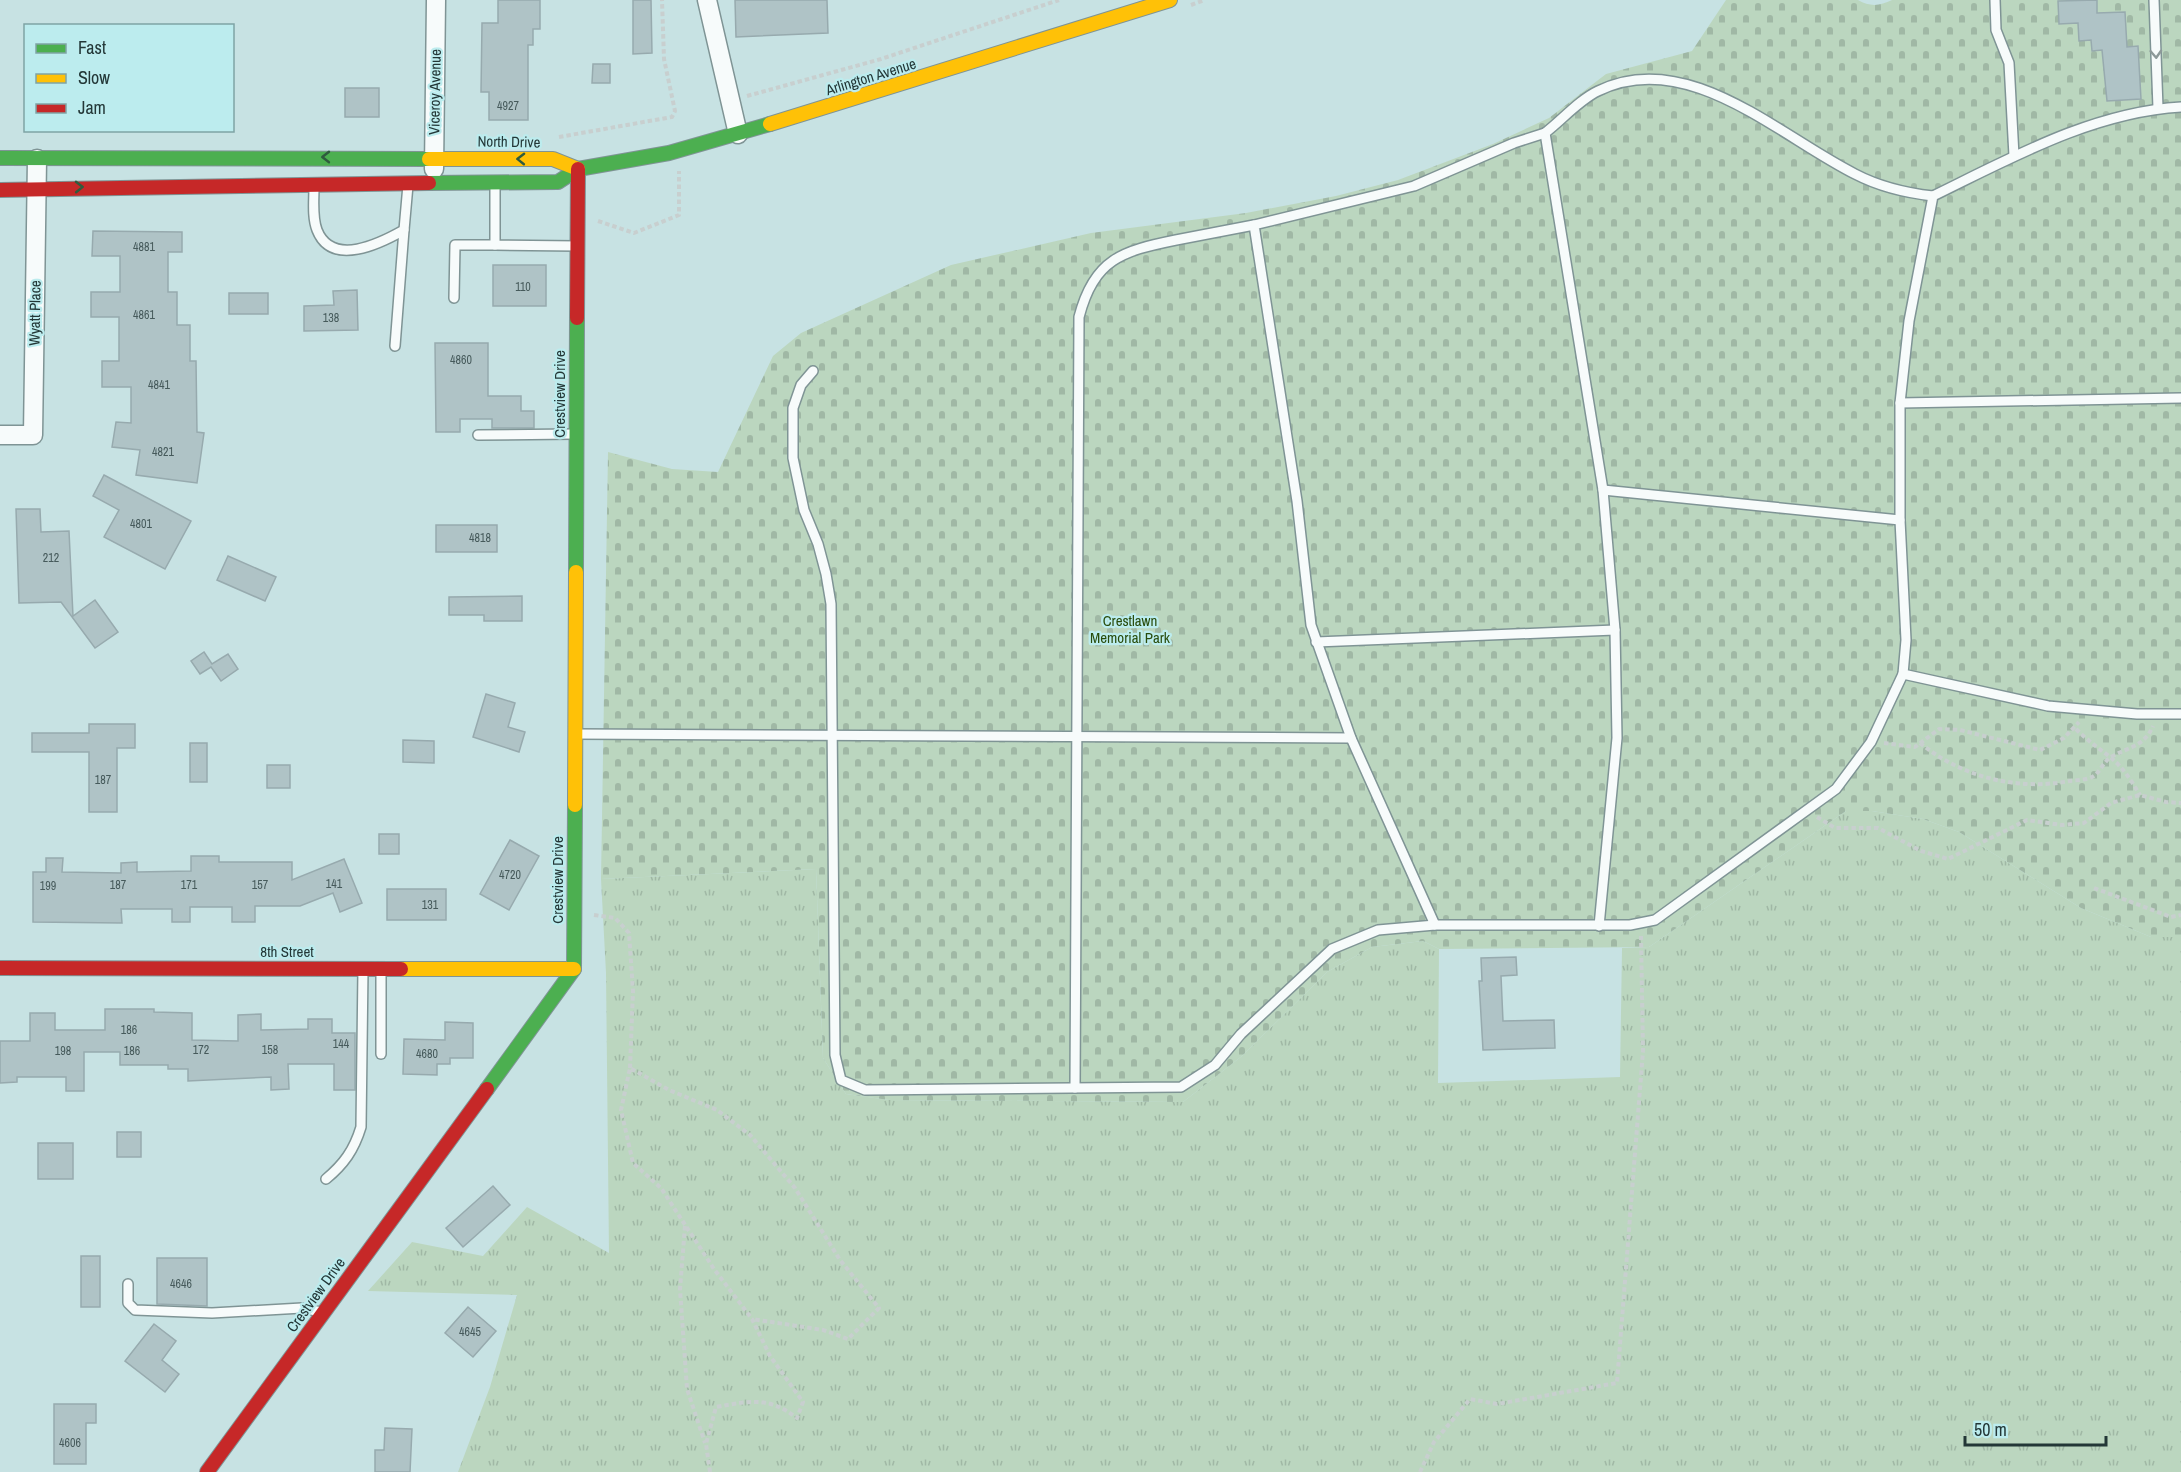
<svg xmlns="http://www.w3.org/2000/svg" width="2181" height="1472" font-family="'Archivo Narrow',sans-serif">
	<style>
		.grass { fill: url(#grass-tufts) }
		.cemetery { fill: url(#cemetery-stones) }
		.building { fill: #afc3c6; stroke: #97aaae; stroke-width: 1.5 }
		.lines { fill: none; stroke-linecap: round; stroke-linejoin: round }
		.lane-casing { stroke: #7f9495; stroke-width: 12 }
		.street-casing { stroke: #7f9495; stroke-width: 21 }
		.fast-casing { stroke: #7f9495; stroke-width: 16 }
		.slow-casing { stroke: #7f9495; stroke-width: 16 }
		.jam-casing { stroke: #7f9495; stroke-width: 16 }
		.path { stroke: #c8cfcf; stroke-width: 4; stroke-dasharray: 4.5 3; stroke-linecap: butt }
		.lane { stroke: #f7fbfb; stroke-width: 9 }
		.street { stroke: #f7fbfb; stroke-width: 18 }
		.fast { stroke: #4caf50; stroke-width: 14 }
		.slow { stroke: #ffc107; stroke-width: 14 }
		.jam { stroke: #c62828; stroke-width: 14 }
		.oneway { stroke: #8d9999 }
		.oneway2 { stroke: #2f5b3e }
		.labels { text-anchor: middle; stroke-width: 4.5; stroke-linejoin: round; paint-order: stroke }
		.number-label { font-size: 12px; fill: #465a5b }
		.street-label { font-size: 15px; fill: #233737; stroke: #bcecee }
		.park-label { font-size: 15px; fill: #284b0b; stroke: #bcecee }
	</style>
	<defs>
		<pattern id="grass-tufts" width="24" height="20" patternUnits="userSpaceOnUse" patternTransform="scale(1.5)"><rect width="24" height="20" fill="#bbd6bf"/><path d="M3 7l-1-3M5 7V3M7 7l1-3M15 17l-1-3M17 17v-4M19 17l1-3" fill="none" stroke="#a0b8a5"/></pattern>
		<pattern id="cemetery-stones" width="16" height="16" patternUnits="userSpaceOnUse" patternTransform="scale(1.5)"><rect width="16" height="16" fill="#bbd6bf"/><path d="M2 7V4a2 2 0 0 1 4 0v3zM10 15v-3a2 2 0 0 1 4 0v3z" fill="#a0b8a5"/></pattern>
	</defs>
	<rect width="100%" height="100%" fill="#c7e2e3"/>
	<path class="grass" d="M1846,811H1872L1923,819L1959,832L2081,908L2151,937H2181V1472H458L490,1387L517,1295L368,1291L412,1242L483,1256L527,1207L609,1253L606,973L601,879L816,869L823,1058L846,1094L889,1100L1183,1102L1242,1056L1327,972L1372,947L1423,941L1439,949L1438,1083L1620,1077L1622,948L1649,947Z"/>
	<path class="cemetery" d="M1726,0H1858C1870,7 1880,6 1892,0H2181V937H2151L2081,908L1959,832L1923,819L1872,811H1846L1649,947L1439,949L1423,941L1372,947L1327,972L1242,1056L1183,1102L889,1100L846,1094L823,1058L816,869L601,879L608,452L672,469L718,472L773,356L801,333L951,265L1091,233L1246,213L1336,196L1398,180L1493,144L1549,118L1606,74L1692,51Z"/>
	<g class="building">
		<path d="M498,0H540V29H533V45H528V120H489V92H481L482,23H498Z"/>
		<path d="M633,0H651L652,53L633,54Z"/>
		<path d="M735,0H827L828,33L736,37Z"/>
		<path d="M2097,0V13L2125,12L2127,47L2138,46L2141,99L2107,101L2102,50L2092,51L2091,40L2079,41L2078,23L2059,24L2058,1Z"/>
		<path d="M593,64H610V83H592Z"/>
		<rect x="345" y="88" width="34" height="29"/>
		<path d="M93,231L182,232V252H168V292H177V325H190V361H196L197,432L204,433L197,483L136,475L140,450L112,447L116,422L131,423V387H102V361H119V317H91V292H120V256H92Z"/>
		<rect x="493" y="265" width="53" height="41"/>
		<path d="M357,290L358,330L304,331V306L334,305L333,291Z"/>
		<rect x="229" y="293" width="39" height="21"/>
		<path d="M435,343H488V396H521V411H534V428H492V419H460V432H436Z"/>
		<path d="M104,475L191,521L165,569L104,537L119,510L93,496Z"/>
		<path d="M16,509H40L41,532L69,531L73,616L95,600L118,632L95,648L61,602L19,603Z"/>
		<rect x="436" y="525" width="61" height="27"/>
		<path d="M228,556L276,577L265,601L217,580Z"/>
		<path d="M522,596V621H484V615H449V597Z"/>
		<path d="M204,652L212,664L228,654L238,669L221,681L211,667L200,674L191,661Z"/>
		<path d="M486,694L515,703L508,727L525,732L519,752L473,737Z"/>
		<path d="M89,724H135V748H117V812H89V752H32V733H89Z"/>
		<path d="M403,740L434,741V763L403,762Z"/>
		<rect x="190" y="743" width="17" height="39"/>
		<rect x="267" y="765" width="23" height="23"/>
		<rect x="379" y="834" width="20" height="20"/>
		<path d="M510,840L539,856L509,910L480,894Z"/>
		<path d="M191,856H219V862H292V880L344,859L362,903L340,912L333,893L300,906H255V922H232V907H190V922H172V909H121L122,923L33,922V872H46V858H63L62,872L121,873V863L137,862V872L191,871Z"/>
		<rect x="387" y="889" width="59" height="31"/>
		<path d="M1516,957L1517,975L1501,976L1503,1021L1554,1020L1555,1048L1483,1050L1479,981H1482L1481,958Z"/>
		<path d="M105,1009H154V1012L192,1013V1040L238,1041V1015L261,1014V1030L308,1029V1019H332V1033H355V1090H334V1064H288L289,1089L271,1090V1077L188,1081V1069H168V1065H120V1052H84V1091H66V1077H17V1082L0,1083V1041H30V1013H55V1030H105Z"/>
		<path d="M445,1022L473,1023V1058H450V1064H437V1075L403,1074L404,1039L445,1040Z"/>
		<rect x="117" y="1132" width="24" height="25"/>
		<rect x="38" y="1143" width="35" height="36"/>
		<path d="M493,1186L510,1205L463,1247L446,1228Z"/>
		<rect x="81" y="1256" width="19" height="51"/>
		<path d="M157,1258H207V1306L157,1304Z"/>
		<path d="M468,1307L496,1331L473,1357L445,1333Z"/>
		<path d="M154,1324L176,1341L162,1360L179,1374L165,1392L125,1361Z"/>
		<path d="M54,1404H96V1423H86V1464H54Z"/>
		<path d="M385,1428L412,1429L410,1472H375V1450H384Z"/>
	</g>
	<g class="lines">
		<g class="lane-casing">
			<g id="lane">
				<path d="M1995,0L1996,30L2009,63L2014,156"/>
				<path d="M2154,0L2158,108"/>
				<path d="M2181,107C2093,112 2011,158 1933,196L1909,321L1900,403L2181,398"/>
				<path d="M495,185V245L577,246"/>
				<path d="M314,187C314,201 312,217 317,230C332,268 381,243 404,230L408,185"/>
				<path d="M454,298L455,245H495"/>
				<path d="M395,346L404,230"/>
				<path d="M813,371L801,385L793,408V458L804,510L818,544L826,574L831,604L835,1055L841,1080L865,1090L1181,1087L1215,1065L1241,1034L1332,949L1378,930L1435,925H1630L1655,920L1836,789L1871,742L1903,674"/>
				<path d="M1900,403V520L1906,640L1903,674L2048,706L2137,714H2181"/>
				<path d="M478,435L574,434"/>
				<path d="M1603,490L1900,520"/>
				<path d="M1316,642L1615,630"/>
				<path d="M575,734L1351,738"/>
				<path d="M1435,925L1351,738L1311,625L1297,501L1254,225L1414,186L1514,143L1545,133"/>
				<path d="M1599,926L1617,738L1615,630L1603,490L1545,133C1562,120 1579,100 1598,91C1687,47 1779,136 1855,174C1880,187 1906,193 1933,196"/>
				<path d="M381,969V1054"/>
				<path d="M1075,1088L1079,317C1094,259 1122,251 1176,240C1202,235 1228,230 1254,225"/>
				<path d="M326,1179C344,1164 354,1150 361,1127L363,969"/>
				<path d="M128,1284V1303L135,1310L212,1313L302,1308L321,1312"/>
			</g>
		</g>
		<g class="street-casing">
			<g id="street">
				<path d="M707,0L738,134"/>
				<path d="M434,169L436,0"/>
				<path d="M0,435H33L37,159"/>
			</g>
		</g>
		<g class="fast-casing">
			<g id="fast">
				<path d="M0,158L429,159"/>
				<path d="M429,183L558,182L578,169L669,153L770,124"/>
				<path d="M576,572L577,318"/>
				<path d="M487,1089L574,969L575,805"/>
			</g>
		</g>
		<g class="slow-casing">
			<g id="slow">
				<path d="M770,124L1170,0"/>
				<path d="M429,159H553L578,169"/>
				<path d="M575,805L576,572"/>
				<path d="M401,969H574"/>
			</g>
		</g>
		<g class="jam-casing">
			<g id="jam">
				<path d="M0,190L429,183"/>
				<path d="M577,318L578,169"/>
				<path d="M0,968L401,969"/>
				<path d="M207,1472L487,1089"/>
			</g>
		</g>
		<g class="path">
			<path d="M1191,5L1205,0"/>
			<path d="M747,96L881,59L1059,0"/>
			<path d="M559,137L672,117L675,111L664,59L662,0"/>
			<path d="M598,221L634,233L679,215V171"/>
			<path d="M2076,729C2087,740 2097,747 2110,757C2123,767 2132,782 2140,795"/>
			<path d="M1884,743L1915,747L1939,729L1960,730L2040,750L2064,738L2079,722"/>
			<path d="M1920,743C1962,777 2016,791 2070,781C2076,780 2087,780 2092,777C2100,773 2103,762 2111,757C2128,747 2144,747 2153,726"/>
			<path d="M1817,817L1835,828H1878L1921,851L1948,859L2027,820L2062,825L2084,823L2111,803L2140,795L2166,802L2181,803"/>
			<path d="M2094,888L2171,917L2181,915"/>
			<path d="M594,915L615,918L629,933L633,991L630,1068"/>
			<path d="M685,1226L680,1289L687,1389L705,1443"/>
			<path d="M710,1472L706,1444L716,1407C750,1401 768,1396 797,1418L803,1402L770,1356L752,1319L714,1269L661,1188L633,1163L621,1110L630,1068L669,1090L717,1110L750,1135L795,1188L840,1260L879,1308L848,1339L823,1330L752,1319"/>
			<path d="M1420,1472L1434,1442L1470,1399L1497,1404L1617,1383L1643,1051L1641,936"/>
		</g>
		<use href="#lane" class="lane"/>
		<use href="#street" class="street"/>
		<use href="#fast" class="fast"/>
		<use href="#slow" class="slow"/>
		<use href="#jam" class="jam"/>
	</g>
	<defs><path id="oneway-chevron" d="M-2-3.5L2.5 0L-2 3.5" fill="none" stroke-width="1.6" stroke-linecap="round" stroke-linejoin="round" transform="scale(1.5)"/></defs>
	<use class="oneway" href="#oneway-chevron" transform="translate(2156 54) rotate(87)"/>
	<g class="oneway2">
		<use href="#oneway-chevron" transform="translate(326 157) rotate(180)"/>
		<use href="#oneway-chevron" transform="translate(521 159) rotate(-179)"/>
		<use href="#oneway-chevron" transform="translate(79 187) rotate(-1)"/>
	</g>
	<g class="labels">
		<g class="number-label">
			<text x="508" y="110">4927</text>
			<text x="144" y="251">4881</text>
			<text x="523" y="291">110</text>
			<text x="144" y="319">4861</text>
			<text x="331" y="322">138</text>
			<text x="461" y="364">4860</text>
			<text x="159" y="389">4841</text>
			<text x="163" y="456">4821</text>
			<text x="141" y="528">4801</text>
			<text x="480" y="542">4818</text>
			<text x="51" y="562">212</text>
			<text x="103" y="784">187</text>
			<text x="510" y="879">4720</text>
			<text x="334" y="888">141</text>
			<text x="118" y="889">187</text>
			<text x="189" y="889">171</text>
			<text x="260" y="889">157</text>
			<text x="48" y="890">199</text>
			<text x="430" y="909">131</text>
			<text x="129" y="1034">186</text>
			<text x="341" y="1048">144</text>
			<text x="201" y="1054">172</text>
			<text x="270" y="1054">158</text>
			<text x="63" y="1055">198</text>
			<text x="132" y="1055">186</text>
			<text x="427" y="1058">4680</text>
			<text x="181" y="1288">4646</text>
			<text x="470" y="1336">4645</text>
			<text x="70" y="1447">4606</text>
		</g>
		<g class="street-label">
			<text transform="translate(871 77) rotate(-17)" y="5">Arlington Avenue</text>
			<text transform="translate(435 92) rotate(-89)" y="5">Viceroy Avenue</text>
			<text transform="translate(509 142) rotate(1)" y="5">North Drive</text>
			<text transform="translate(35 313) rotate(-89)" y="5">Wyatt Place</text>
			<text transform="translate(560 394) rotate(-90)" y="5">Crestview Drive</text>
			<text transform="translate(558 880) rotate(-90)" y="5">Crestview Drive</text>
			<text x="287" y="957">8th Street</text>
			<text transform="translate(316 1295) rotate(-54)" y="5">Crestview Drive</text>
		</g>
		<g class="park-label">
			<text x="1130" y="626">Crestlawn<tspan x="1130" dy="17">Memorial Park</tspan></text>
		</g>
	</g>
	<rect x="24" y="24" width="210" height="108" fill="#bcecee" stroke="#7fa4a5" stroke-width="1.5"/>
	<rect x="36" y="44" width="30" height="9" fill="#4caf50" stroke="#7fa4a5" stroke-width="1.5"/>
	<text x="78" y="54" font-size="18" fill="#233737">Fast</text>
	<rect x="36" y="74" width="30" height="9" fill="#ffc107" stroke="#7fa4a5" stroke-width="1.5"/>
	<text x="78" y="84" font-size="18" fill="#233737">Slow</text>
	<rect x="36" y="104" width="30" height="9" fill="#c62828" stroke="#7fa4a5" stroke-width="1.5"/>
	<text x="78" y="114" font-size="18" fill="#233737">Jam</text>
	<path d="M1965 1436v9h141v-9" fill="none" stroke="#233737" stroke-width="3"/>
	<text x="1974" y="1436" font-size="18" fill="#233737" stroke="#bcecee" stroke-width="4.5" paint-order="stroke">50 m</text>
</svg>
